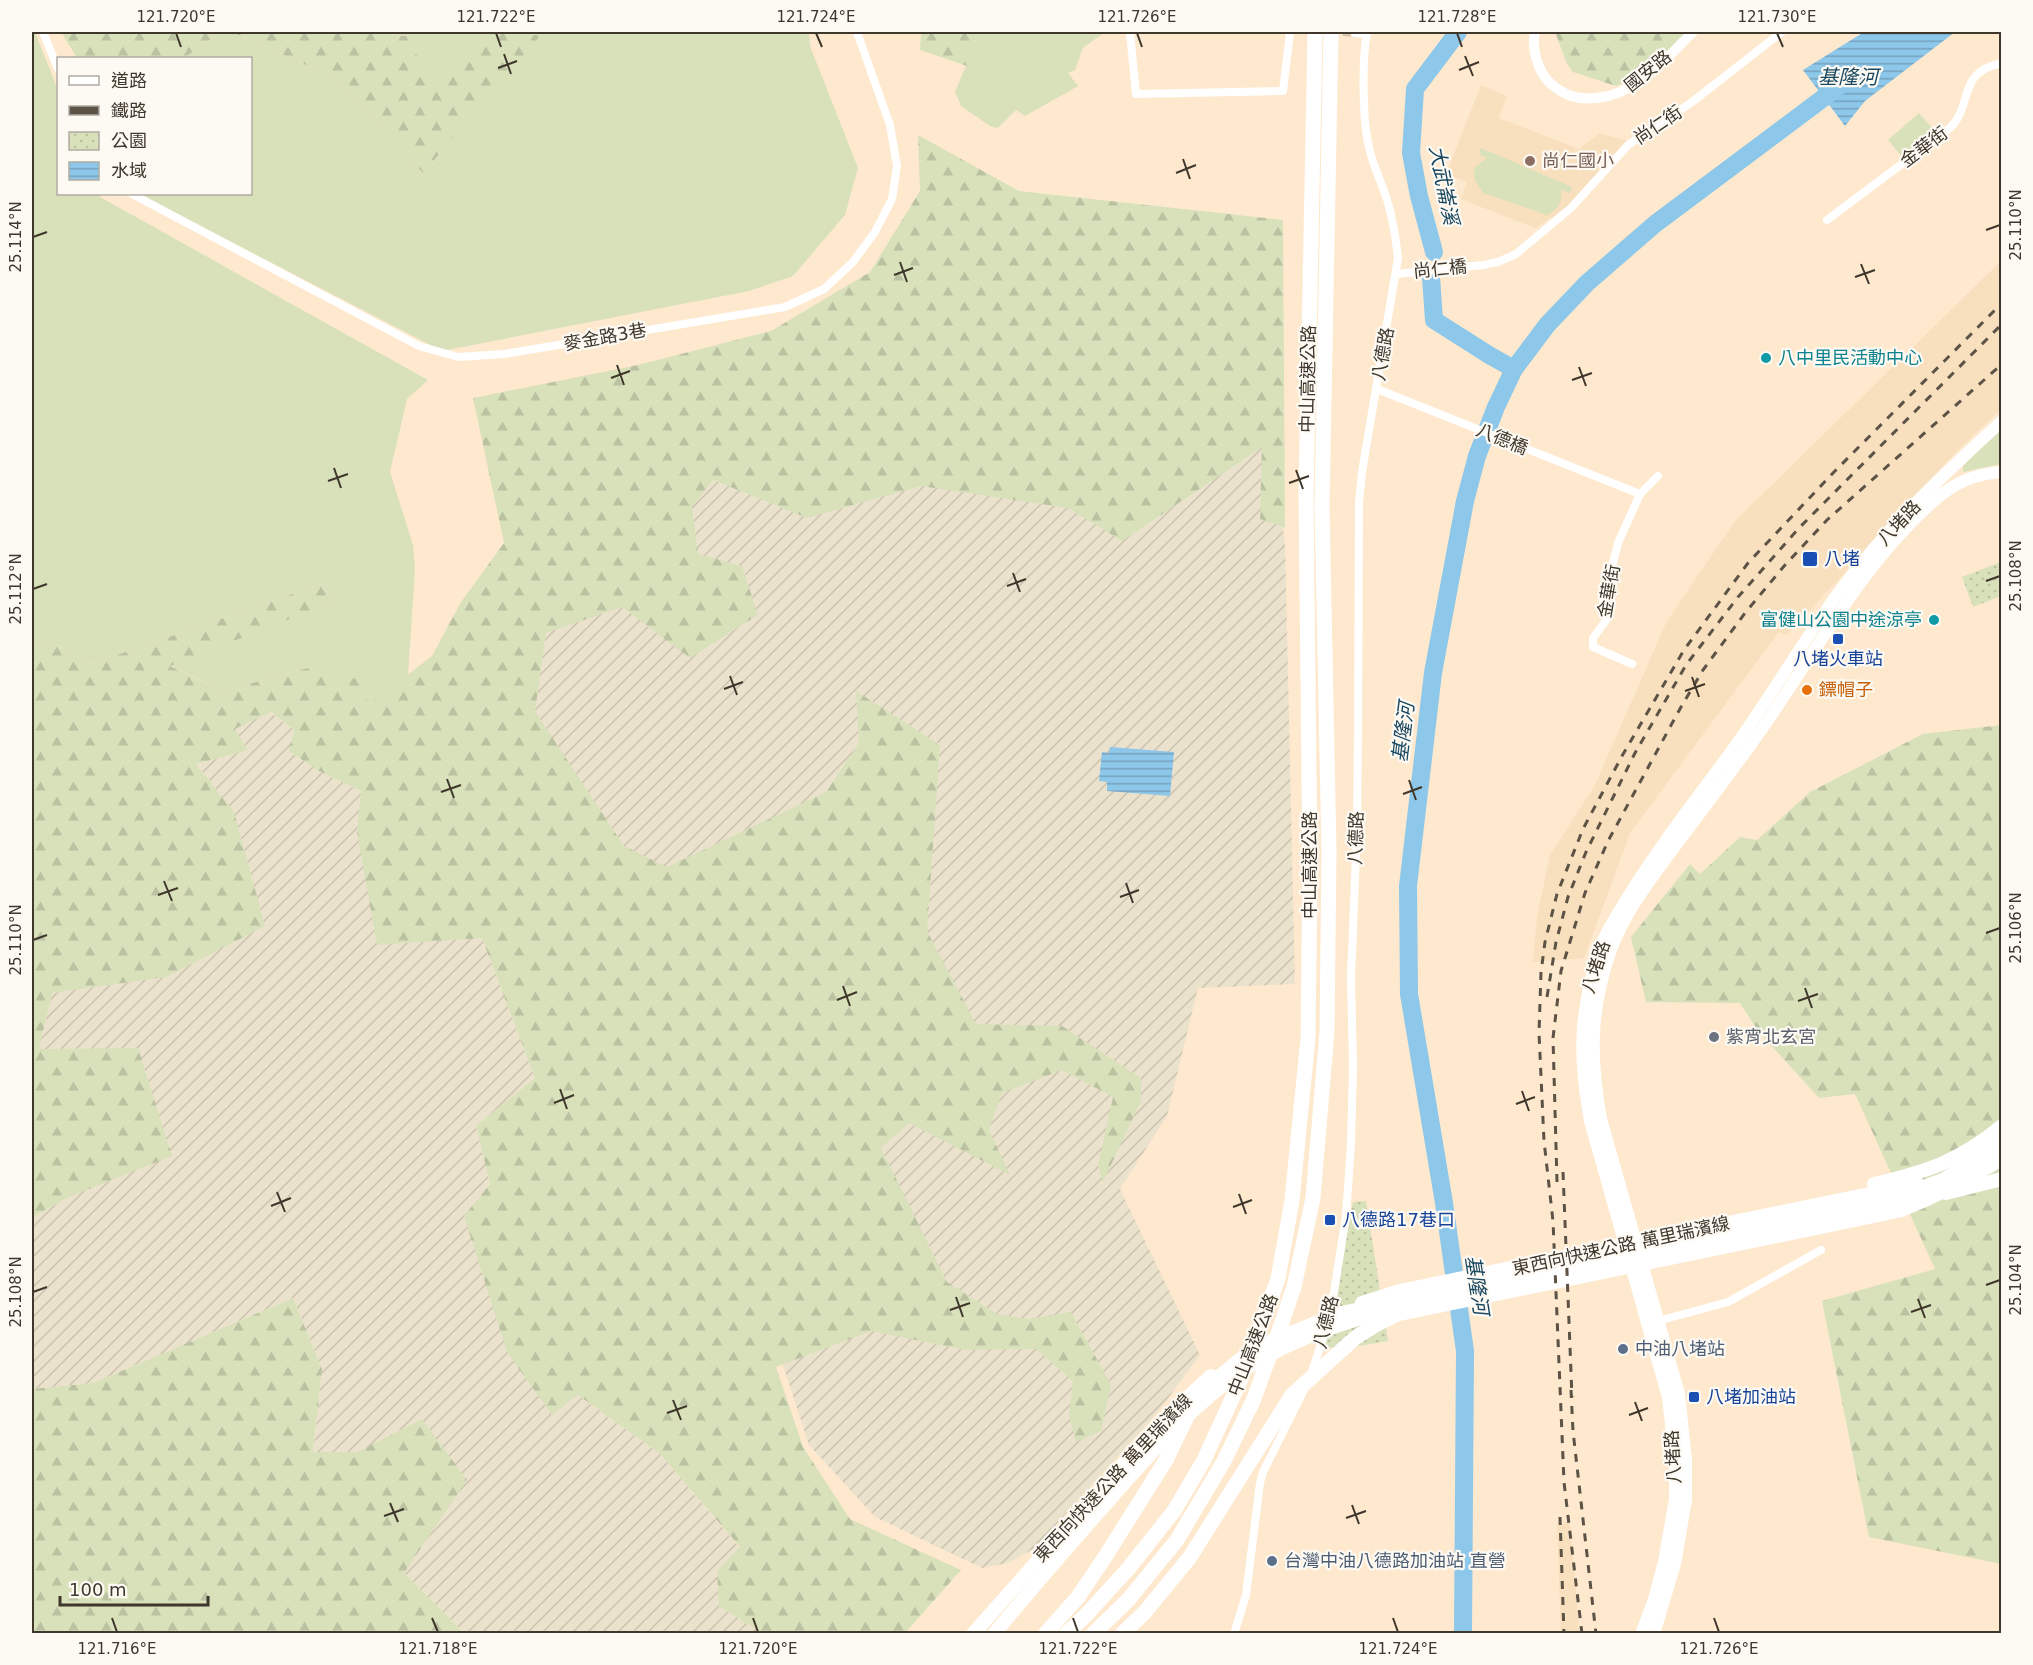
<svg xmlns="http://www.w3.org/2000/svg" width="2033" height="1665" font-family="'DejaVu Sans','Noto Sans TC',sans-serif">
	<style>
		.built { fill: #f8dfbd }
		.industrial { fill: url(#industrial-furrows) }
		.grass { fill: #d9e1bb }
		.forest { fill: url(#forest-firs) }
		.park { fill: url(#park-dots) }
		.water { fill: url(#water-rules) }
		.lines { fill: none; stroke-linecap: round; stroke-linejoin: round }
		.river { stroke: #8dc7ea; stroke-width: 18 }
		.minor-tunnel { stroke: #d8c5ae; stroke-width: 8; stroke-dasharray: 8 4; stroke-linecap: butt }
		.minor { stroke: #fff; stroke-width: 8 }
		.tertiary { stroke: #fff; stroke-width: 10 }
		.primary { stroke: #fff; stroke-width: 12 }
		.trunk { stroke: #fff; stroke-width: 14 }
		.motorway { stroke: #fff; stroke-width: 15 }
		.rail { stroke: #5c5245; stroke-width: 3; stroke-dasharray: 8 8; stroke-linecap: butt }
		.ticks { fill: none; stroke: #3f372c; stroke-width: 2 }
		.education-dot { fill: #8d6e63; stroke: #fdf9f3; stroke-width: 2 }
		.culture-dot { fill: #0f9aa8; stroke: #fdf9f3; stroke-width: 2 }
		.transit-dot { fill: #1a4fb4; stroke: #fdf9f3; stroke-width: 2 }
		.food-dot { fill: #e8710a; stroke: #fdf9f3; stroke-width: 2 }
		.worship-dot { fill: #6b7280; stroke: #fdf9f3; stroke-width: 2 }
		.service-dot { fill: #5c6f8a; stroke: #fdf9f3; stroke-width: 2 }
		.labels { text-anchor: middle; stroke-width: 4.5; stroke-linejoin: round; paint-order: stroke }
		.street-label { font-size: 18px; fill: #3f372c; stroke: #fdf9f3 }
		.education-label { font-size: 18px; fill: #785e54; stroke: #fdf9f3; text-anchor: start }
		.culture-label { font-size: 18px; fill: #0d838f; stroke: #fdf9f3; text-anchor: start }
		.transit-label { font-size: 18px; fill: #164399; stroke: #fdf9f3; text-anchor: start }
		.food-label { font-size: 18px; fill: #c56008; stroke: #fdf9f3; text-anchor: start }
		.worship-label { font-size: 18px; fill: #5b616d; stroke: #fdf9f3; text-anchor: start }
		.service-label { font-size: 18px; fill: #4e5e75; stroke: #fdf9f3; text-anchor: start }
		.water-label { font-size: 20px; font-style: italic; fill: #194860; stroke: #fdf9f3 }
		.neatline { fill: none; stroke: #3f372c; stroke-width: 2 }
		.ticks-label { font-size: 15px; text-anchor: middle; fill: #3f372c }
	</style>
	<defs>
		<pattern id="industrial-furrows" width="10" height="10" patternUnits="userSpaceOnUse" patternTransform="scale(1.5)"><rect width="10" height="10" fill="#ebe2cd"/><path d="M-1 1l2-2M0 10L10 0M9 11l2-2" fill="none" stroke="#cbc2b0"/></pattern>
		<pattern id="forest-firs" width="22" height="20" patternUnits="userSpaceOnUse" patternTransform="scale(1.5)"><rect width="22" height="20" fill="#d9e1bb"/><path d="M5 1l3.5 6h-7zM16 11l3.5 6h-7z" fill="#bbc2a1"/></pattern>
		<pattern id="park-dots" width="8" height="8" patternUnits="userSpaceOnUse" patternTransform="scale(1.5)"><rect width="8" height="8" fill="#d9e1bb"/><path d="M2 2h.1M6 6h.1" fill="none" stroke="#bbc2a1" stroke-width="1.8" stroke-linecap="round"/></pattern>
		<pattern id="water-rules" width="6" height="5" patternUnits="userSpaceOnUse" patternTransform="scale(1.5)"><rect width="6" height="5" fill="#8dc7ea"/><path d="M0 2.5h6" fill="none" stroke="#75a2be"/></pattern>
	</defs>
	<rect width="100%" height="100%" fill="#fee9ce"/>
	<g class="built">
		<path d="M1481,85L1507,96L1499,118L1579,149L1600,133L1627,141L1567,207L1535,228L1461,199L1467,182L1446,174Z"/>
		<path d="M2001,261V409L1954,454L1787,635L1779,632L1630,833L1584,958L1533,962L1537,917L1550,855L1594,787L1667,621L1735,521Z"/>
		<path d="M1569,1519L1574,1567L1579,1633H1561L1557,1521L1561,1526Z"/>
	</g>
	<g class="industrial">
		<path d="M1269,419L1285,543L1295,984L1198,988L1167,1116L1120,1189L1200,1355L1157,1413L1035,1548L1008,1563L982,1568L875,1517L809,1445L777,1347L510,721L549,563L784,425Z"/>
		<path d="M270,712L294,730L319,771L361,791L482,938L535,1078L476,1126L490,1184L464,1216L578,1395L660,1454L740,1548L719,1606L762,1633H464L404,1573L422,1419L357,1452L313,1453L322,1369L293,1298L93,1383L32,1389V1218L67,1198L39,1049L52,992L166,977L234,812L196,764L248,750L235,729Z"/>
	</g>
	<g class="grass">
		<path d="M32,32H35L58,90V194H99L100,197L428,380L407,399L390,472L413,545L415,568L408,675L368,705L308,668L223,691L169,665L336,601L321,584L91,664L48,641L32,642Z"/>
		<path d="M221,32H232L335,78L423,173L539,36L520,32H809L810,46L858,168L845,215L793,276L749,291L442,351L139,194H250V58H184Z"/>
		<path d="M370,32H489L436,89L406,36Z"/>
		<path d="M980,32H1105L1083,48L1075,70L1068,73L1078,86L1025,116L1016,110L998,128L990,126L961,106L955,92Z"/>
		<path d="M1919,113L1934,130L1902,157L1888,140Z"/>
		<path d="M1481,148L1572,187L1570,193L1561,190C1562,203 1559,209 1547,215L1483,193L1475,181L1474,168L1487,158L1479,154Z"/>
		<path d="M2001,428V464L1963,472V466Z"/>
	</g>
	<g class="forest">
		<path d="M61,32H221L184,58H77Z"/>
		<path d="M232,32H370L406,36L436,88L489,32H520L540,36L423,173L335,78Z"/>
		<path d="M921,32H980L967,66L920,50Z"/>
		<path d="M1555,32H1693L1652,70L1616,86L1573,72L1567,64Z"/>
		<path d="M918,135L1019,191L1283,220L1285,528L1260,519L1262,447L1122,541L1068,508L921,486L807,518L713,480L692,507L698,554L742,566L758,615L690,658L622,607L546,633L535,711L624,846L667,867L826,792L859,743L856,691L940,745L927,931L976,1024L1062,1026L1141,1078V1101L1103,1182L1098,1165L1113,1097L1062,1070L1002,1093L989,1130L1010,1175L909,1123L881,1148L947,1282L997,1314L1028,1319L1071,1312L1111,1385L1101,1431L1076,1442L1069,1415L1073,1381L1036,1349L965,1350L871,1331L776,1367L803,1447L850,1519L961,1570L905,1633H762L719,1606L717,1571L740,1547L660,1454L578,1395L552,1415L507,1352L464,1216L490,1184L476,1126L535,1078L482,938L377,945L357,832L361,791L319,771L289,751L294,730L271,712L235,729L248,750L196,764L234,812L265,926L166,977L52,993L39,1049L138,1048L172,1156L67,1198L32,1218V642L48,641L91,664L321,584L336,601L170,666L223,691L308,668L361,680L368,705L432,656L461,602L504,543L473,398L638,365L771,331L870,272L920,191Z"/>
		<path d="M2001,725V1564L1869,1537L1822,1301L1935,1269L1855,1094L1819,1098L1758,1031L1740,1003L1646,1002L1631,937L1690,864L1700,874L1740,837L1757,840L1810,792L1923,734Z"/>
		<path d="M293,1298L322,1369L313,1452H357L422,1419L467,1480L404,1573L464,1633H32V1389L93,1383Z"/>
	</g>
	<g class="park">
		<path d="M2001,562V596L1973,607L1962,577Z"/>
		<path d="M1366,1201L1388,1341L1353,1347L1320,1348L1353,1202Z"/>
	</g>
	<g class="water">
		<path d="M1864,32H1955L1865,101L1845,126L1803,70Z"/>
		<path d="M1110,747L1174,752L1170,796L1107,791V782L1099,781L1102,752L1109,753Z"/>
	</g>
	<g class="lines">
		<g class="river">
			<path d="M1434,252L1419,196L1411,153L1415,89L1458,32"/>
			<path d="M1431,277L1434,320L1489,355L1514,369"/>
			<path d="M1463,1634L1465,1351L1444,1203L1409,994L1408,886L1433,673L1465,501L1477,456L1496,407L1514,369L1547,325L1587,283L1655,224L1842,84"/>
		</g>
		<path class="minor-tunnel" d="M1343,32L1355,33"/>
		<g class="minor">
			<path d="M43,32L58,69"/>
			<path d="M1130,32L1136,94L1283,91L1290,32"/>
			<path d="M1355,33L1366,34"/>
			<path d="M132,194L419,346L458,357L504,354L785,307L824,289L853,262L875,232L892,199L897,166L890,125L857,32"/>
			<path d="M1827,220L1950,128C1974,105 1956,72 2002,63"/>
			<path d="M1397,274L1483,265L1498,262L1516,254L1571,208L1628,145L1692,102L1782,32"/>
			<path d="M1377,389L1640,494"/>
			<path d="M1632,664L1593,647V638L1607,619L1602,606L1618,543L1640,494L1658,476"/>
			<path d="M1658,1321L1728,1302L1821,1250"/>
			<path d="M1311,1375L1324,1335L1334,1292L1346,1216L1351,1144L1353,1067L1351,977L1357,830L1358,730L1359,503L1362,472L1398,258C1396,239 1393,221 1388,203C1383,185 1374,169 1370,151C1362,122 1362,61 1367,32"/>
			<path d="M1234,1634L1246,1595L1260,1483L1263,1472L1306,1386"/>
		</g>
		<path class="tertiary" d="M1535,32C1531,48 1538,72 1550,83C1565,96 1577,100 1597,98C1638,94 1665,59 1693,32"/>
		<g class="primary">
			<path d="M1641,1634L1654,1599L1664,1562L1675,1499V1461L1668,1397L1590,1121C1578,1056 1579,1012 1600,948C1606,931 1617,915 1626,900C1656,851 1691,806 1725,760C1767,704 1801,643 1842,588C1888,526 1945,473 2002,421"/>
			<path d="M1654,1634L1675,1564L1686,1500V1460L1679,1394L1601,1119C1590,1057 1590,1009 1611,950C1624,914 1648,883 1670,853C1700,813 1730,774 1759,733C1816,653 1861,564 1936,499C1956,482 1975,474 2002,472"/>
		</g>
		<g class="trunk">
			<path d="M1874,1184C1926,1172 1960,1161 2002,1126"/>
			<path d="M1946,1193L2002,1179"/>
			<path d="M1362,1303L1400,1291L1918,1184"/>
			<path d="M973,1634L1158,1425L1211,1376"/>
			<path d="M994,1634C1032,1588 1071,1543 1110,1499C1154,1449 1199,1397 1256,1362C1297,1338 1342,1323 1387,1310"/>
		</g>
		<g class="motorway">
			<path d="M1045,1634L1078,1597L1105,1557L1166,1460L1193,1404L1205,1389L1239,1361L1270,1342L1339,1314L1898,1197L1944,1180L2002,1143"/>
			<path d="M1066,1634L1086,1615L1128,1569L1174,1511L1204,1460L1241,1379L1278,1279L1292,1200L1308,1038L1310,868L1306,495L1315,32"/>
			<path d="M1093,1634L1128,1600L1177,1540L1224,1461L1253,1401L1281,1325L1294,1287L1313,1198L1327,1032L1329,852L1322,506L1331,32"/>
			<path d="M1122,1634L1145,1612L1190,1557L1292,1395L1355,1338L1377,1324L1397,1314L1900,1210C1936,1196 1969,1179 2002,1158"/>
		</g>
		<g class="rail">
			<path d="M1547,997L1556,942L1568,897L1586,852L1635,753L1686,665L1738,597L1799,528L2002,324"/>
			<path d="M1563,1172L1572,1397"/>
			<path d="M1557,1182L1553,1038L1561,971L1585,893L1608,841L1681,707L1703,670L1745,613L1785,565L1827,520L2002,364"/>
			<path d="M1571,1390L1573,1431L1596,1634"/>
			<path d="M1560,1517L1564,1634"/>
			<path d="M1582,1634L1564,1482L1553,1221L1544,1141L1539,1033L1541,972L1545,942L1557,894L1583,829L1622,756L1684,650L1748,563L1834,472L2002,303"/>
		</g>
	</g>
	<path class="ticks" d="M176,33L181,47M496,33L501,47M816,33L822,47M1137,33L1142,47M1457,33L1462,47M1777,33L1783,47M504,54L511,74M1465,56L1473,76M498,68L517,61M1459,70L1479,62M1183,159L1190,179M1176,173L1196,165M1986,230L2000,225M33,237L47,232M900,262L907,282M1861,264L1869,284M894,275L913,268M1855,277L1875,270M617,365L624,385M1579,367L1586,386M611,378L630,371M1572,380L1592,373M334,468L341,488M1296,470L1303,489M328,481L348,474M1289,483L1309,476M1013,573L1020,592M1986,581L2000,576M1007,586L1026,579M33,589L47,584M730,676L737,695M1692,677L1699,697M724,689L743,682M1685,691L1705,684M447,779L454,798M1409,780L1416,800M441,792L461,785M1403,794L1422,787M164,881L172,901M1126,883L1133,903M158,895L178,888M1120,897L1139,890M1986,933L2000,928M33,940L47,935M843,986L850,1006M1805,988L1812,1008M837,1000L857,992M1798,1001L1818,994M560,1089L567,1109M1522,1091L1529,1111M554,1103L574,1095M1516,1104L1535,1097M277,1192L285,1212M1239,1194L1246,1214M271,1206L291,1198M1233,1207L1252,1200M1986,1285L2000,1280M33,1292L47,1287M956,1297L963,1317M1918,1299L1925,1318M950,1310L970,1303M1911,1312L1931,1305M673,1400L681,1420M1635,1402L1642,1421M667,1413L687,1406M1629,1415L1648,1408M390,1503L398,1522M1352,1505L1359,1524M384,1516L404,1509M1346,1518L1366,1511M112,1618L117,1632M432,1618L438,1632M753,1618L758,1632M1073,1618L1078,1632M1393,1618L1398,1632M1714,1618L1719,1632"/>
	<circle class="education-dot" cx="1530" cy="161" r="6"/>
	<g class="culture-dot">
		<circle cx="1766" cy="358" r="6"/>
		<circle cx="1934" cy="620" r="6"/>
	</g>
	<g class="transit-dot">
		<rect x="1802" y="551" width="16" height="16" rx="3"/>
		<rect x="1832" y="633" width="12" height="12" rx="3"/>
		<rect x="1324" y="1214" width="12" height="12" rx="3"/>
		<rect x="1688" y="1391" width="12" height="12" rx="3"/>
	</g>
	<circle class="food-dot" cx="1807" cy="690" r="6"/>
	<circle class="worship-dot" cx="1714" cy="1037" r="6"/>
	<g class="service-dot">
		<circle cx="1623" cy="1349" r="6"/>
		<circle cx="1272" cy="1561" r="6"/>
	</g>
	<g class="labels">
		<g class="street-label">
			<text transform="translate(1648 71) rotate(-39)" y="6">國安路</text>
			<text transform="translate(1658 125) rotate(-34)" y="6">尚仁街</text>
			<text transform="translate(1924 147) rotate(-37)" y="6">金華街</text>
			<text transform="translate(1440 269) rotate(-6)" y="6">尚仁橋</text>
			<text transform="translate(605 337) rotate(-10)" y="6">麥金路3巷</text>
			<text transform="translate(1383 354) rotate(-80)" y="6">八德路</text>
			<text transform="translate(1308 379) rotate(-89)" y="6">中山高速公路</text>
			<text transform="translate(1502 439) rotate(22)" y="6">八德橋</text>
			<text transform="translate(1899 523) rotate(-47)" y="6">八堵路</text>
			<text transform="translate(1609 591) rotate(-80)" y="6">金華街</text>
			<text transform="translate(1356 838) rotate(-88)" y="6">八德路</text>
			<text transform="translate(1310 865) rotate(-90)" y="6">中山高速公路</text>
			<text transform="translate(1596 967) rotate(-72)" y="6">八堵路</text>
			<text transform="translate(1621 1246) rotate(-12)" y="6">東西向快速公路 萬里瑞濱線</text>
			<text transform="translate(1326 1322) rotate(-76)" y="6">八德路</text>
			<text transform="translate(1253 1345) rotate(-69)" y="6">中山高速公路</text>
			<text transform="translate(1673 1457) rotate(-93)" y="6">八堵路</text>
			<text transform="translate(1113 1478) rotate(-47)" y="6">東西向快速公路 萬里瑞濱線</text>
		</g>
		<g class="education-label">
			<text x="1542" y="167">尚仁國小</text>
		</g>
		<g class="culture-label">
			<text x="1778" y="364">八中里民活動中心</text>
			<text x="1922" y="626" text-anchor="end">富健山公園中途涼亭</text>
		</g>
		<g class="transit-label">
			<text x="1824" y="565">八堵</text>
			<text x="1838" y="665" text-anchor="middle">八堵火車站</text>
			<text x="1342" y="1226">八德路17巷口</text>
			<text x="1706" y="1403">八堵加油站</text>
		</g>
		<g class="food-label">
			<text x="1819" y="696">鏢帽子</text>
		</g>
		<g class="worship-label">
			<text x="1726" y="1043">紫宵北玄宮</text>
		</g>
		<g class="service-label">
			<text x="1635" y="1355">中油八堵站</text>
			<text x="1284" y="1567">台灣中油八德路加油站 直營</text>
		</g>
		<g class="water-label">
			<text x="1848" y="84">基隆河</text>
			<text transform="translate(1444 185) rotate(79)" y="7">大武崙溪</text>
			<text transform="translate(1403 732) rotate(-83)" y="7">基隆河</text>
			<text transform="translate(1477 1285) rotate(81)" y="7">基隆河</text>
		</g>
	</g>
	<rect width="2033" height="1665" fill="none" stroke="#fdf9f3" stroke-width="66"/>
	<rect x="57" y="57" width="195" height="138" fill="#fdf9f3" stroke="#b1aba3" stroke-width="1.5"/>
	<rect x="69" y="76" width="30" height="9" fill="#ffffff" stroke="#b1aba3" stroke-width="1.5"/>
	<text x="111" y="87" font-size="18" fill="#3f372c">道路</text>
	<rect x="69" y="106" width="30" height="9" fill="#5c5245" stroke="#b1aba3" stroke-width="1.5"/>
	<text x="111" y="117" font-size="18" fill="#3f372c">鐵路</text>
	<rect x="69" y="132" width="30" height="18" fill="url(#park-dots)" stroke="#b1aba3" stroke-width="1.5"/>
	<text x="111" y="147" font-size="18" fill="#3f372c">公園</text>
	<rect x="69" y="162" width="30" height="18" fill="url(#water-rules)" stroke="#b1aba3" stroke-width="1.5"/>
	<text x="111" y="177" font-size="18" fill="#3f372c">水域</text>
	<path d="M60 1596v9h148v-9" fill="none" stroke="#3f372c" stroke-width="3"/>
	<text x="69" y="1596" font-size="18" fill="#3f372c" stroke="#fdf9f3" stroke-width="4.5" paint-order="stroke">100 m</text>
	<rect x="33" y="33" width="1967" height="1599" class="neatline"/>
	<g class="ticks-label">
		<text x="176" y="22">121.720°E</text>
		<text x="496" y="22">121.722°E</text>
		<text x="816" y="22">121.724°E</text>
		<text x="1137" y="22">121.726°E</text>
		<text x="1457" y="22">121.728°E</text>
		<text x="1777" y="22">121.730°E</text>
		<text transform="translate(2016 225) rotate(-90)" y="5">25.110°N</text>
		<text transform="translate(16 237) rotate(-90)" y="5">25.114°N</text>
		<text transform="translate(2016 576) rotate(-90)" y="5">25.108°N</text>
		<text transform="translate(16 589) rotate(-90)" y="5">25.112°N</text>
		<text transform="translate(2016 928) rotate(-90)" y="5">25.106°N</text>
		<text transform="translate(16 940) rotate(-90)" y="5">25.110°N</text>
		<text transform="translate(2016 1280) rotate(-90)" y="5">25.104°N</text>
		<text transform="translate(16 1292) rotate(-90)" y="5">25.108°N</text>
		<text x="117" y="1654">121.716°E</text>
		<text x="438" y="1654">121.718°E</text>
		<text x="758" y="1654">121.720°E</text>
		<text x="1078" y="1654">121.722°E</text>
		<text x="1398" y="1654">121.724°E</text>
		<text x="1719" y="1654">121.726°E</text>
	</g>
</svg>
